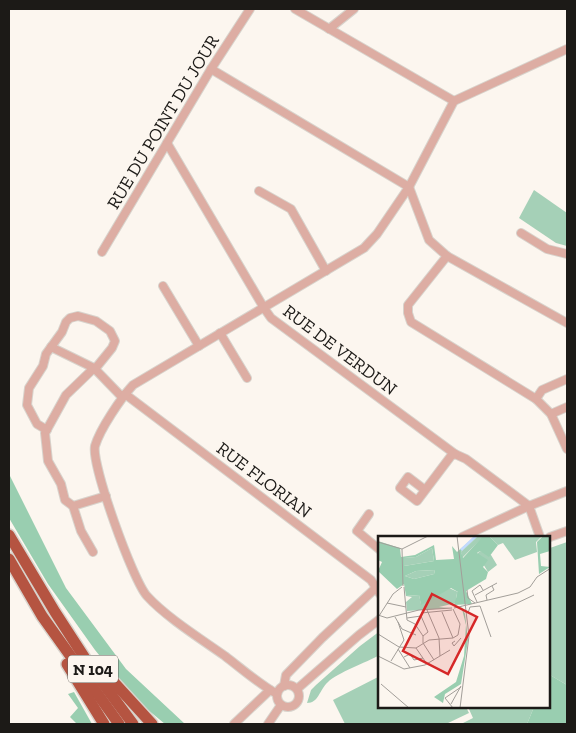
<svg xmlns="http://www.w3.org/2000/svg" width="576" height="733" font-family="'Zilla Slab',serif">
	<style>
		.green { fill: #a5d0b7 }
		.forest { fill: #99ceb0 }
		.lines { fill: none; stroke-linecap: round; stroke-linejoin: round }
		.minor-casing { stroke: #d8d3cc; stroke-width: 10 }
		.highway-casing { stroke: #d8d3cc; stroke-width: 14 }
		.minor { stroke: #ddada3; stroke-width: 8 }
		.highway { stroke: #b55441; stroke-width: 11 }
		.labels { text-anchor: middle; stroke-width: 4; stroke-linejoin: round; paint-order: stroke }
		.shield { fill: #fcf6ef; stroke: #5f5c58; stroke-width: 1 }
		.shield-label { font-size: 16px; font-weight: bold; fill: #1c1a17 }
		.street-label { font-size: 18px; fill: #1c1a17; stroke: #fcf6ef }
		.inset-river { fill: none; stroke: #c2dafe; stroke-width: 2.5 }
		.inset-road { fill: none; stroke: #a29e99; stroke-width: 1 }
		.view { fill: #d62828; fill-opacity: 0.15; stroke: #d62828; stroke-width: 2.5 }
		.inset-edge { fill: none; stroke: #1c1a17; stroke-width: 2.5 }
	</style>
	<rect width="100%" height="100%" fill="#fcf6ef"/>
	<g class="green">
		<path d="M534,190L567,213V246L556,243L519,218Z"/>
		<path d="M567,542V685L550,675V548Z"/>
		<path d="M380,631V655C367,662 337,673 328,682C319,690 319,703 307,703L311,690L316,685L360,646Z"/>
		<path d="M380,676V707H466L469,713L446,724H345L333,700Z"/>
		<path d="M468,707H534L527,724H461L473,718Z"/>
	</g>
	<g class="forest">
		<path d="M9,474L66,588L126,669L185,724H165L136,700L95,650L48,584L9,518Z"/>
		<path d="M550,675L567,685V724H527L534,707H550Z"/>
		<path d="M74,692L92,724H77L70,717L78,708L68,694Z"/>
	</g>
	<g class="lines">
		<g class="minor-casing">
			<g id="minor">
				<path d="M295,9L454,101"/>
				<path d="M329,29L354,9"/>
				<path d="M211,69L409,187L429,240L447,256L567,323"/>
				<path d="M167,143L264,308L271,318L455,454L466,459L529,506L540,537"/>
				<path d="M259,191L291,209L326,271"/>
				<path d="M521,233L547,249L567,254"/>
				<path d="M102,252L211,69L250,9"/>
				<path d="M447,256L408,305V313L411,322L536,399L551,414L567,449"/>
				<path d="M163,286L199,346"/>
				<path d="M220,333L247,378"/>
				<path d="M51,347L94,368L122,397"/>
				<path d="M94,368L66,395L45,433L48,461L61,484L65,500L73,506L106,496"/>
				<path d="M125,394L371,580L380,594"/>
				<path d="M536,399L542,390L567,379"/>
				<path d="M551,414L567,407"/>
				<path d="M47,430L37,424L27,405L29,388L43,366L46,354L62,332L66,322L70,318L78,316L96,321L110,331L115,341L112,348L95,369"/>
				<path d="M425,490L408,477L400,488L417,501L451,456L455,454"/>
				<path d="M73,506L81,531L93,552"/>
				<path d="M369,514L357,531L380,550"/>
				<path d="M462,537L529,506L567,491"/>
				<path d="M550,537L567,531"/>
				<circle cx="288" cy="696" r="11"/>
				<path d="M284,686L286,675L322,638L380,584"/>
				<path d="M297,689L359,635L380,619"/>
				<path d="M277,694C259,684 242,669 225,656C201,639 166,617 147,596C133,581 91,464 95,446C100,429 121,398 133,385L364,248L377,234L409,187L454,101L567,49"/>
				<path d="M234,724L270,690"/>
				<path d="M268,724L281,705"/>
			</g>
		</g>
		<g class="highway-casing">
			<g id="highway">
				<path d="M9,535L55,612L90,666L133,724"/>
				<path d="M9,559L42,616L119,724"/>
				<path d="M67,664L104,724"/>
				<path d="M99,666L152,724"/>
			</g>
		</g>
		<use href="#minor" class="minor"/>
		<use href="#highway" class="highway"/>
	</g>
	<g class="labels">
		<rect class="shield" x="68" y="655.5" width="50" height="27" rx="4"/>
		<g class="shield-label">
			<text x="93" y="675">N 104</text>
		</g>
		<g class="street-label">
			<text transform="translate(163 122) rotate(-59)" y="6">RUE DU POINT DU JOUR</text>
			<text transform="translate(340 350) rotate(37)" y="6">RUE DE VERDUN</text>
			<text transform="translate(264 480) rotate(37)" y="6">RUE FLORIAN</text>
		</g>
	</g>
	<g transform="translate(378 536)">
		<rect width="172" height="172" fill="#fcf6ef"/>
		<path d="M100,0L105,1L84,22L83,16ZM111,0H164L158,6L159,16L137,24L125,7L120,9ZM54,12L56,25L26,30L25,22L38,21ZM102,15L113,19L119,29L110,36L99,18ZM57,34L56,38L36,43L27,40L38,35ZM71,52L80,56V61L79,67V57L78,67L61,71L72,72L29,75L28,66L34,61L28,60L41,59L43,68Z" fill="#a5d0b7"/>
		<path d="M97,0H100L83,16L85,22L105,0H111L120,9L111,21L102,15L99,17L110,24L105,31L110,36L108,43L88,55L94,68L76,69L80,56L73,52L43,69L41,59L28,60L26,48L19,53L0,35L4,26L0,24V5L22,12L23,21L37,19L56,9L58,24L76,23L74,10L79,16ZM54,12L56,25L26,30V22L38,21ZM57,34L56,38L36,43L27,40L38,35ZM165,0H172V15L162,18L163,30L172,31L161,38L159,6ZM83,69L87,78L90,104L83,148L67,158L65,167L56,161L78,146L86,120L88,89Z" fill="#99ceb0" fill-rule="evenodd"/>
		<path class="inset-river" d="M83,14L98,0"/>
		<path class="inset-road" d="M79,0L91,100L82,172M0,6L24,13M24,13L25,50M24,13L50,0M26,51L29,84L37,88L45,100V107L56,124M89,54L90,62L97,67M97,59L119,47M109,64L108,59L116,54L114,50M99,66L94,55L102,49L105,54M9,67L28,71M102,70L113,101M76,72L140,57L152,51L159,41L173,32M49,74L61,102L62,120M64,76L75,102M120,76L156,59M43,77L74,74M90,77L92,71L102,70M0,79L9,82L41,74L74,72M1,80L15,58L24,51M17,81L24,93L38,99M29,82L43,80L50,96L45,100M0,98L21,111L38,112L51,104L75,102L80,99L82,88L75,73M77,105L74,107L76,110L83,102M38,112L49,128M20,113L32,132M0,120L26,133L47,129L72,114M26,121L32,118L36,124L45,122M13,125L26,104L20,86M3,148L31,172M73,168L83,150M75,172L67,162L83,151"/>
		<path class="view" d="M54,58L99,81L70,138L25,115Z"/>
		<rect width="172" height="172" class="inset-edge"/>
	</g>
	<rect width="576" height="733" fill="none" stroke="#1c1a17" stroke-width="20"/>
</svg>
